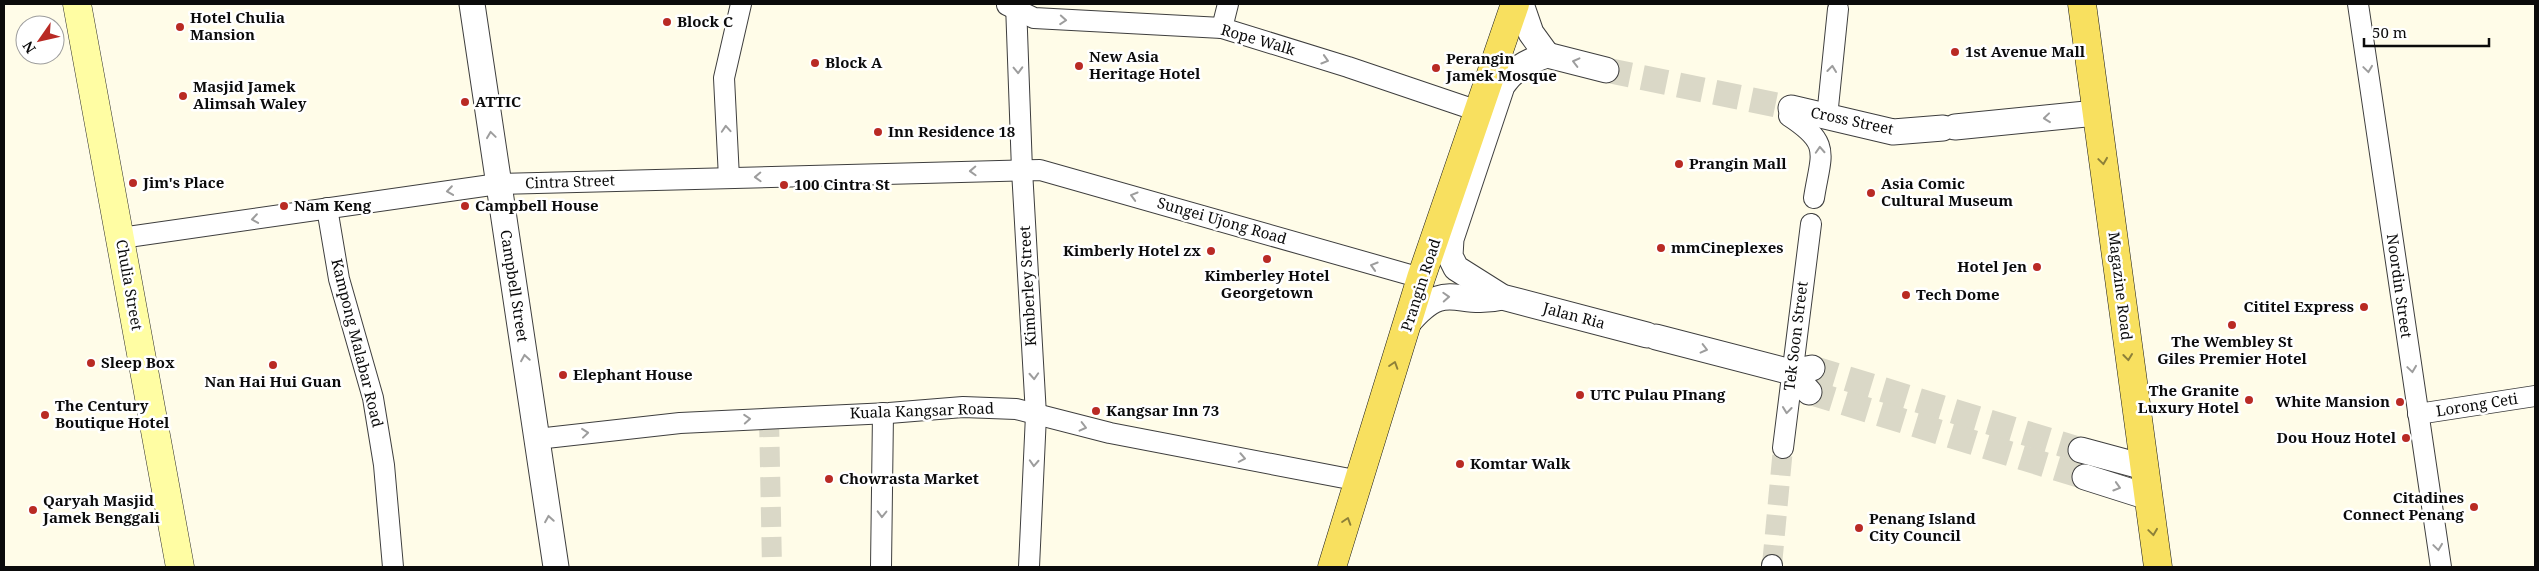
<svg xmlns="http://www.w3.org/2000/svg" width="2539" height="571" font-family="'Noto Serif',serif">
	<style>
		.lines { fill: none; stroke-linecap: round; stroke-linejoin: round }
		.minor-tunnel { stroke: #dad8c7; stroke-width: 20; stroke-dasharray: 20 10; stroke-linecap: butt }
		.tertiary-tunnel { stroke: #dad8c7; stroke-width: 25; stroke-dasharray: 25 12; stroke-linecap: butt }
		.minor-casing { stroke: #3e3e3e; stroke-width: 22 }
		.tertiary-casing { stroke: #3e3e3e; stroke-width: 27 }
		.secondary-casing { stroke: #2d2d2d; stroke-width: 29 }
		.primary-casing { stroke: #1c1c1c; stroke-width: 29 }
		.minor { stroke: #fff; stroke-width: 20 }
		.tertiary { stroke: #fff; stroke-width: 25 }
		.secondary { stroke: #fffda3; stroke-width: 28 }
		.primary { stroke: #f8e05f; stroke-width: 28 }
		.oneway { stroke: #9d9d9d }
		.oneway2 { stroke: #8d8039 }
		.poi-dot { fill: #b92a24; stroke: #fff; stroke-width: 2 }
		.labels { text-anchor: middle; stroke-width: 5; stroke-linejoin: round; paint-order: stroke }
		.poi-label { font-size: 15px; font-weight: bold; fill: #0b0b0b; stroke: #fff; text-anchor: start }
		.street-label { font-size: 15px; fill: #0b0b0b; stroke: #fff }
	</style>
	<rect width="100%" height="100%" fill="#fffce8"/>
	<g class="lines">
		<g class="minor-tunnel">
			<path d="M769,417L772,567"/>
			<path d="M1772,565L1783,448"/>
		</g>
		<g class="tertiary-tunnel">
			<path d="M1606,70L1791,108"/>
			<path d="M1812,368L2081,450"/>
			<path d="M1809,392L2085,477"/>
		</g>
		<g class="minor-casing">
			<g id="minor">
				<path d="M1016,4L1022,170L1036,415L1029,567"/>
				<path d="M2358,4L2441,567"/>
				<path d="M1007,5L1034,18L1222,28L1348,67L1478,111"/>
				<path d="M1222,28L1228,4"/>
				<path d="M1789,116C1832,144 1821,153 1814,198"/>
				<path d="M1827,117L1838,9"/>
				<path d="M729,178L724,78L741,4"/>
				<path d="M327,208L339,279L373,398L384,465L393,567"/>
				<path d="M121,238L498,184L1040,170L1421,278"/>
				<path d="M2418,414L2535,396"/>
				<path d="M537,439L680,423L889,413L963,407L1016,409L1110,433L1360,481"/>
				<path d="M1783,448L1811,224"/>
				<path d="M881,567L883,413"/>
				<path d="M1772,567V565"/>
			</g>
		</g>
		<g class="tertiary-casing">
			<g id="tertiary">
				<path d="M472,4L556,567"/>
				<path d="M1521,4L1531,33L1547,55"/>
				<path d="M1547,55C1528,61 1513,69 1502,86L1451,239L1450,256L1456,268L1502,297L1647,335"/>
				<path d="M1547,55L1606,70"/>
				<path d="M1791,108L1893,132L1943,128"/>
				<path d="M1955,127L2096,113"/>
				<path d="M1408,323C1447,277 1455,308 1502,297"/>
				<path d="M1656,337L1791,372L1812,368"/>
				<path d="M1791,372L1809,392"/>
				<path d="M2081,450L2144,467"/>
				<path d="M2085,477L2148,497"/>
			</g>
		</g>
		<g class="secondary-casing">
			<path id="secondary" d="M77,4L180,567"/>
		</g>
		<g class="primary-casing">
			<g id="primary">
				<path d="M2082,4L2158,567"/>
				<path d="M1332,567L1421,278L1515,4"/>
			</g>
		</g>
		<use href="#minor" class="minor"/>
		<use href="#tertiary" class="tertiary"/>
		<use href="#secondary" class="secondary"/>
		<use href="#primary" class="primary"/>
	</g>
	<defs><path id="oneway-chevron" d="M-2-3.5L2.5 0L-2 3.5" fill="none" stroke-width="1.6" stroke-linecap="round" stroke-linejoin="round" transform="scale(1.25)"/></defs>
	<g class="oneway">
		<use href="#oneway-chevron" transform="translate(1063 20) rotate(4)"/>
		<use href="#oneway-chevron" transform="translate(1325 60) rotate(17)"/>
		<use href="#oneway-chevron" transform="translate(1576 62) rotate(-166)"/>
		<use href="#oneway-chevron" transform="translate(1832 69) rotate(-84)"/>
		<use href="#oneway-chevron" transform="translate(2368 69) rotate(82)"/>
		<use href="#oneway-chevron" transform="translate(1018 70) rotate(88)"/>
		<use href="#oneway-chevron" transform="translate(2047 118) rotate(174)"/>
		<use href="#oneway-chevron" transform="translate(726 129) rotate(-94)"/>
		<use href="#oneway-chevron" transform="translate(491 135) rotate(-98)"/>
		<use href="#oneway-chevron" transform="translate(1820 150) rotate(-93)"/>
		<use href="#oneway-chevron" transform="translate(973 171) rotate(178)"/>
		<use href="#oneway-chevron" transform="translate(758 177) rotate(178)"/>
		<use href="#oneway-chevron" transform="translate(450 191) rotate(172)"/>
		<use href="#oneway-chevron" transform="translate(1134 196) rotate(-164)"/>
		<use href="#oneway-chevron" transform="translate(255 219) rotate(172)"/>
		<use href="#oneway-chevron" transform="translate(1374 266) rotate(-163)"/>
		<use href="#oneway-chevron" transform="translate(1446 297) rotate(-3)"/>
		<use href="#oneway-chevron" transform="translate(1704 349) rotate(14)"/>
		<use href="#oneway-chevron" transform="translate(525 358) rotate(-99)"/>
		<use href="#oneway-chevron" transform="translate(2412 369) rotate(82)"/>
		<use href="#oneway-chevron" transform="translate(1034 376) rotate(87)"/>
		<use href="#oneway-chevron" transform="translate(1787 410) rotate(96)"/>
		<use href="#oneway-chevron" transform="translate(747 419) rotate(-4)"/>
		<use href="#oneway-chevron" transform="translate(1083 427) rotate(14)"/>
		<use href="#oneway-chevron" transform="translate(585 433) rotate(-6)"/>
		<use href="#oneway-chevron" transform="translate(1242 458) rotate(11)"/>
		<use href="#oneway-chevron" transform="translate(1034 463) rotate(93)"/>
		<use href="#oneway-chevron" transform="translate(2117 487) rotate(17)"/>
		<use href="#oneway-chevron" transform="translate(882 514) rotate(91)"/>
		<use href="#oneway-chevron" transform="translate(549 519) rotate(-99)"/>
		<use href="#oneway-chevron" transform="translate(2438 547) rotate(82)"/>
	</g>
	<g class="oneway2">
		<use href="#oneway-chevron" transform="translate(2103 161) rotate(82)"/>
		<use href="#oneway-chevron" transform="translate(2128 357) rotate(83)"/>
		<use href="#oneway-chevron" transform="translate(1394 365) rotate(-72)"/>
		<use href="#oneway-chevron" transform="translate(1347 521) rotate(-72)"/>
		<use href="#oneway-chevron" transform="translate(2153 532) rotate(82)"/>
	</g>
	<g class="poi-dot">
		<circle cx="667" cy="22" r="5"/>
		<circle cx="180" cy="27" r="5"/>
		<circle cx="1955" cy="52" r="5"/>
		<circle cx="815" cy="63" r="5"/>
		<circle cx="1079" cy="66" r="5"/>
		<circle cx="1436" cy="68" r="5"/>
		<circle cx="183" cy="96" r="5"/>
		<circle cx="465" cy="102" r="5"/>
		<circle cx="878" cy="132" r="5"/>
		<circle cx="1679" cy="164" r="5"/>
		<circle cx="133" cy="183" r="5"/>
		<circle cx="784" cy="185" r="5"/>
		<circle cx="1871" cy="193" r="5"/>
		<circle cx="284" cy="206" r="5"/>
		<circle cx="465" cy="206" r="5"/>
		<circle cx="1661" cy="248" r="5"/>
		<circle cx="1211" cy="251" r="5"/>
		<circle cx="1267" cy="259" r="5"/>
		<circle cx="2037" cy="267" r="5"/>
		<circle cx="1906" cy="295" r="5"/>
		<circle cx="2364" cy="307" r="5"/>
		<circle cx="2232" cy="325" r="5"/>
		<circle cx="91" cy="363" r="5"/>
		<circle cx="273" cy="365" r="5"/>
		<circle cx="563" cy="375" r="5"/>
		<circle cx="1580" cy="395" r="5"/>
		<circle cx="2249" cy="400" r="5"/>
		<circle cx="2400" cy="402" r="5"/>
		<circle cx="1096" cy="411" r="5"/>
		<circle cx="45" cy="415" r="5"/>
		<circle cx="2406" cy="438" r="5"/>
		<circle cx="1460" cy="464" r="5"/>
		<circle cx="829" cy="479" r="5"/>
		<circle cx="2474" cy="507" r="5"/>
		<circle cx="33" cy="510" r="5"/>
		<circle cx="1859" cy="528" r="5"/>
	</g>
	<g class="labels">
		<g class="poi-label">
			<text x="190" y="23">Hotel Chulia<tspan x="190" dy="17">Mansion</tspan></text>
			<text x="677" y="27">Block C</text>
			<text x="1965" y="57">1st Avenue Mall</text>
			<text x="1089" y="62">New Asia<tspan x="1089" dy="17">Heritage Hotel</tspan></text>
			<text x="1446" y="64">Perangin<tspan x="1446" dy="17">Jamek Mosque</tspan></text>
			<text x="825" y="68">Block A</text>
			<text x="193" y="92">Masjid Jamek<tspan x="193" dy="17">Alimsah Waley</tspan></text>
			<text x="475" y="107">ATTIC</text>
			<text x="888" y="137">Inn Residence 18</text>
			<text x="1689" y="169">Prangin Mall</text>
			<text x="143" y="188">Jim's Place</text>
			<text x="1881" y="189">Asia Comic<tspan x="1881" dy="17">Cultural Museum</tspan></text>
			<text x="794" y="190">100 Cintra St</text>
			<text x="294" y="211">Nam Keng</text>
			<text x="475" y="211">Campbell House</text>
			<text x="1671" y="253">mmCineplexes</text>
			<text x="1201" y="256" text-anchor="end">Kimberly Hotel zx</text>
			<text x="2027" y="272" text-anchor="end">Hotel Jen</text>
			<text x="1267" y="281" text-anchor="middle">Kimberley Hotel<tspan x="1267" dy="17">Georgetown</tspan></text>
			<text x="1916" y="300">Tech Dome</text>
			<text x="2354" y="312" text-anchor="end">Cititel Express</text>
			<text x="2232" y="347" text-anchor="middle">The Wembley St<tspan x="2232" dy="17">Giles Premier Hotel</tspan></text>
			<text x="101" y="368">Sleep Box</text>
			<text x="573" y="380">Elephant House</text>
			<text x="273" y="387" text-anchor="middle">Nan Hai Hui Guan</text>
			<text x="2239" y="396" text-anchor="end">The Granite<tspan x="2239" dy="17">Luxury Hotel</tspan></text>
			<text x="1590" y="400">UTC Pulau PInang</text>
			<text x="2390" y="407" text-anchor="end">White Mansion</text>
			<text x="55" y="411">The Century<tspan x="55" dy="17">Boutique Hotel</tspan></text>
			<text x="1106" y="416">Kangsar Inn 73</text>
			<text x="2396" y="443" text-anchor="end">Dou Houz Hotel</text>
			<text x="1470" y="469">Komtar Walk</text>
			<text x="839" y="484">Chowrasta Market</text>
			<text x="2464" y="503" text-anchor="end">Citadines<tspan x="2464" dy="17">Connect Penang</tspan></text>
			<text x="43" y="506">Qaryah Masjid<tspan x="43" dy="17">Jamek Benggali</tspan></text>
			<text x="1869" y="524">Penang Island<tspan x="1869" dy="17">City Council</tspan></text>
		</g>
		<g class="street-label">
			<text transform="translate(1258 40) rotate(16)" y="5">Rope Walk</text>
			<text transform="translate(1852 121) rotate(12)" y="5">Cross Street</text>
			<text transform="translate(570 182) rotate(-2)" y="5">Cintra Street</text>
			<text transform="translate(1222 221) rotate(16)" y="5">Sungei Ujong Road</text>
			<text transform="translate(129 285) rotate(80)" y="5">Chulia Street</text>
			<text transform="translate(1421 285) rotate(-72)" y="5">Prangin Road</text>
			<text transform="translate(514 286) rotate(81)" y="5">Campbell Street</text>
			<text transform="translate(1028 286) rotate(-93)" y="5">Kimberley Street</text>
			<text transform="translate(2120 286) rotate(83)" y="5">Magazine Road</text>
			<text transform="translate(2399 286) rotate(82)" y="5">Noordin Street</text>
			<text transform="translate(1574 316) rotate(15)" y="5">Jalan Ria</text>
			<text transform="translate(1796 336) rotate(-83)" y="5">Tek Soon Street</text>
			<text transform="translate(357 343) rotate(76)" y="5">Kampong Malabar Road</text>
			<text transform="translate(2477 405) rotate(-9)" y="5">Lorong Ceti</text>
			<text transform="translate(922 411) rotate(-2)" y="5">Kuala Kangsar Road</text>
		</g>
	</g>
	<rect width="2539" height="571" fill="none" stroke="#0b0b0b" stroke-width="10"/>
	<g transform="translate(40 40) rotate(236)"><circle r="24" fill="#ffffff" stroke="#9d9d9d"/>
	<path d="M0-4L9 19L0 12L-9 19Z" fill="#b92a24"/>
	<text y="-8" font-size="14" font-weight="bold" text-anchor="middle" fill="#0b0b0b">N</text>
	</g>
	<path d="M2364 38v8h125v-8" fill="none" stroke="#0b0b0b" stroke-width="2.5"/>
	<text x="2372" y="38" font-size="15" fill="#0b0b0b" stroke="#ffffff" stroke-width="4" paint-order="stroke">50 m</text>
</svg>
